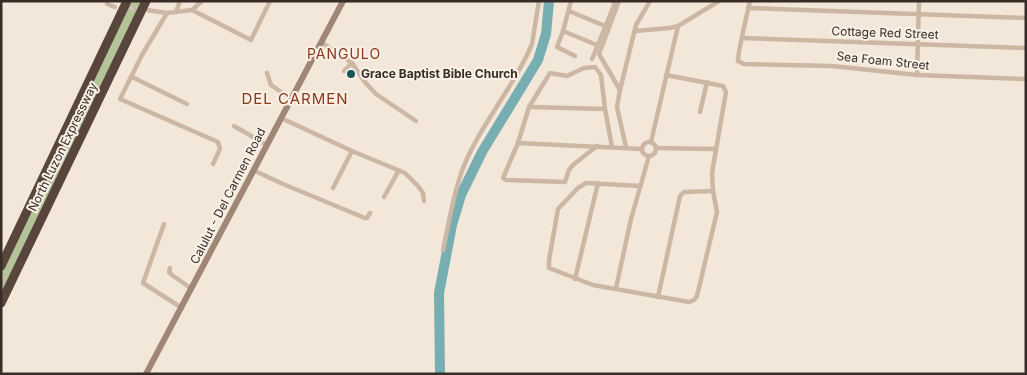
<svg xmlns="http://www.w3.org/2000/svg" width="1027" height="375" font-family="Inter,sans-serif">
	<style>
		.green { fill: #b4c398 }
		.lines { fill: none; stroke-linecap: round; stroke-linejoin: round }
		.river { stroke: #76aeb2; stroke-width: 10 }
		.street-tunnel { stroke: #cdc2b5; stroke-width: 4.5; stroke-dasharray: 4.5 2; stroke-linecap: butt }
		.street { stroke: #ccb7a4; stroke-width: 4.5 }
		.secondary { stroke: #a08676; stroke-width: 6 }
		.highway { stroke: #58463d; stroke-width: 9 }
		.poi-dot { fill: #19555b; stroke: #faf1e6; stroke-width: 2 }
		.labels { text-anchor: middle; stroke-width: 4; stroke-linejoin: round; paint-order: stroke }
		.street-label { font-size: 12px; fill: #372c26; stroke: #faf1e6 }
		.poi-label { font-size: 12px; font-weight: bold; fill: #372c26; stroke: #faf1e6; text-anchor: start }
		.neighbourhood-label { font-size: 14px; letter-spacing: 1px; fill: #8b381a; stroke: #faf1e6 }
		.quarter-label { font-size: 15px; letter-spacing: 1px; fill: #8b381a; stroke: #faf1e6 }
	</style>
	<rect width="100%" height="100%" fill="#f3e7d9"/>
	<path class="green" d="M130,1H142L1,295V273Z"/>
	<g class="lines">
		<path class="river" d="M440,374L439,293L452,225L461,195L482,152L538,60L546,34L549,1"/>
		<path class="street-tunnel" d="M123,8L143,10"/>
		<g class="street">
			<path d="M108,1L107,4L115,7"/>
			<path d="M571,1L563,31L557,47L575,56"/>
			<path d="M619,1L599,54L620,90"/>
			<path d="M750,1C748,10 737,56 738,61L744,64L832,66L917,75L1026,79"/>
			<path d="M748,8L1026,18"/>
			<path d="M147,10L167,13L192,10L202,1"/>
			<path d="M192,10L251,40L270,1"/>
			<path d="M569,11L605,26"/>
			<path d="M176,12L180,1"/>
			<path d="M167,13L142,55L120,99L218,142L220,149L213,164"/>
			<path d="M563,31L597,45"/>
			<path d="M635,31L670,28L678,26L719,1"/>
			<path d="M743,38L1026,48"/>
			<path d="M321,42L352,63L364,81L376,94L416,121"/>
			<path d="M592,59L615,3L612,1"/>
			<path d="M344,71L352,63"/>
			<path d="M267,73L271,85L291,99"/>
			<path d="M917,75L919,1"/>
			<path d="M132,77L187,104"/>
			<path d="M529,107L605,109"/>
			<path d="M700,112L707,82"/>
			<path d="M281,118L352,151L405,173L418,186L423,193L424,201"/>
			<path d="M234,126L267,145"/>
			<path d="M651,142L678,26"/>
			<circle cx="649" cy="149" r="7"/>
			<path d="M518,143L642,149"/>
			<path d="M597,146L573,165L569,170L565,182L506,180L503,178L518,143L529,107L550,73L567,76L584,68L595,67L601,75L605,109L612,147"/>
			<path d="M626,147L617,107L620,90L636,25L650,1"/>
			<path d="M656,148L715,149"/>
			<path d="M253,170L283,184L365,218H367L370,213"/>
			<path d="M640,186L586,183L578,188L558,209L549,260V268L593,285L689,302L694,300L697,296L717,212L713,191L712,173L726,92L723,86L666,75"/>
			<path d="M333,188L352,151"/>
			<path d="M384,197L399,170"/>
			<path d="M164,224L143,283L182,308"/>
			<path d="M443,250C449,223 453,194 463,168C479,128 508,94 527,55L532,44L539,1"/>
			<path d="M170,268L169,272L172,275L192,289"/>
			<path d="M575,279L598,183"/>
			<path d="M616,288L631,219L649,156"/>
			<path d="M658,297L680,196L684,192L713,191"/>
		</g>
		<path class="secondary" d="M146,374L343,1"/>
		<g class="highway">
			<path d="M1,266L127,1"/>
			<path d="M1,303L146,1"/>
		</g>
	</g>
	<circle class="poi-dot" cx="351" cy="74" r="5"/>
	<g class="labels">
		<g class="street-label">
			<text transform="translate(885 33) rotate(2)" y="4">Cottage Red Street</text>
			<text transform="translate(883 61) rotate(6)" y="4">Sea Foam Street</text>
			<text transform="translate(63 147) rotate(-64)" y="4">North Luzon Expressway</text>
			<text transform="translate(228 196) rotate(-63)" y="4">Calulut - Del Carmen Road</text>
		</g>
		<g class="poi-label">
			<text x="361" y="78">Grace Baptist Bible Church</text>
		</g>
		<g class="neighbourhood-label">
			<text x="344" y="59">PANGULO</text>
		</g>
		<g class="quarter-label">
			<text x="295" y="104">DEL CARMEN</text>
		</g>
	</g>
	<rect width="1027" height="375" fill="none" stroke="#372c26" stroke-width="5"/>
</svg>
